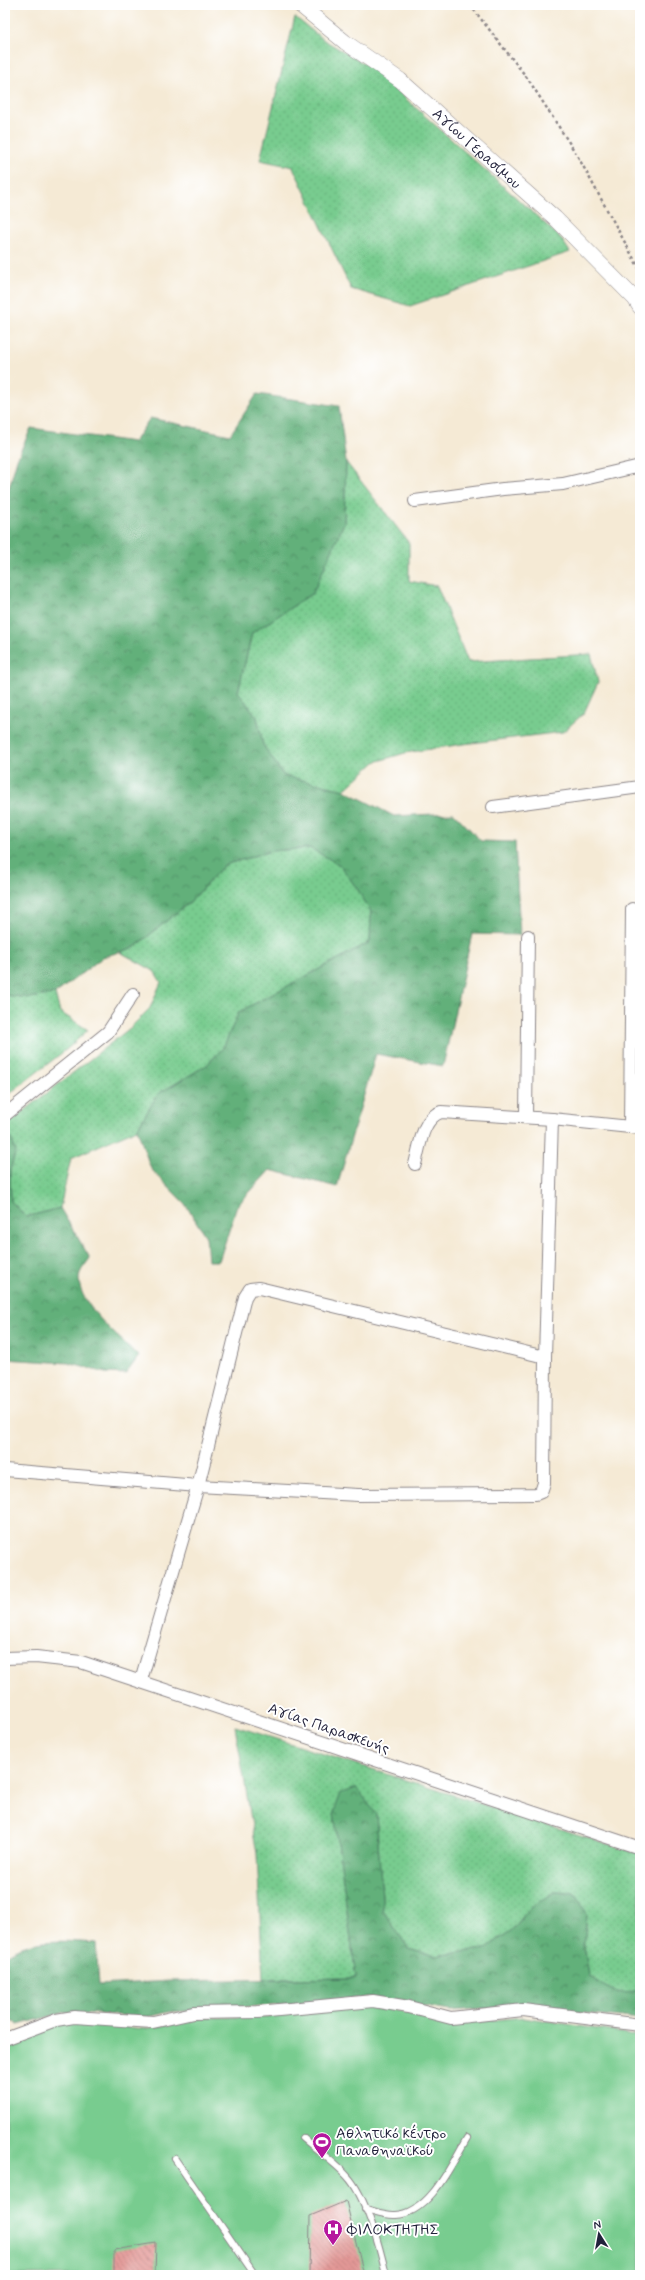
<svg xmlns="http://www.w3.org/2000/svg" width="645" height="2280" font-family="Mynerve,sans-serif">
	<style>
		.grass { fill: url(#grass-dots); stroke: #4d7765 }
		.forest { fill: url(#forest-crowns); stroke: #42695a }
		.pitch { fill: #78cc8f; stroke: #4d7765 }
		.building { fill: url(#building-back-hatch) }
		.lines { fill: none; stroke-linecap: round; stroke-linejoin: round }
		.service-casing { stroke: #8c8688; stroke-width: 8 }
		.minor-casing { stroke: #8c8688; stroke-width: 14 }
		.tertiary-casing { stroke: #8c8688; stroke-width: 16 }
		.path { stroke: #8c8688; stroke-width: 2.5; stroke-dasharray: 3 3; stroke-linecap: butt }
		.service { stroke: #fff; stroke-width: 6 }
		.minor { stroke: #fff; stroke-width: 12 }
		.tertiary { stroke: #fff; stroke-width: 15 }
		.labels { text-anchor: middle; stroke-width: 4; stroke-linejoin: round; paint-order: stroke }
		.street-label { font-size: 15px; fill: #22223b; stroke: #fff }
		.poi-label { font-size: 15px; fill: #22223b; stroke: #fff; text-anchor: start }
	</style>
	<defs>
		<pattern id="grass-dots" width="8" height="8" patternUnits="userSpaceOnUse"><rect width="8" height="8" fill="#78cc8f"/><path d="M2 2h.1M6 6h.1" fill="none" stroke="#68af7c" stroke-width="1.8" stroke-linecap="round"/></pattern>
		<pattern id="forest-crowns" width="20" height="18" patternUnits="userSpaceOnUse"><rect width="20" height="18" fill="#62b07a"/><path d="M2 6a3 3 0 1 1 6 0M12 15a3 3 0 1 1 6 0" fill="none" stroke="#508f65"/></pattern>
		<pattern id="building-back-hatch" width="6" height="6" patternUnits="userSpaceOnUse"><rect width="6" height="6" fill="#e39896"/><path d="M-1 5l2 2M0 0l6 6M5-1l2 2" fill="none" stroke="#b87c7c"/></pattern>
	</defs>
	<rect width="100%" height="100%" fill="#fff"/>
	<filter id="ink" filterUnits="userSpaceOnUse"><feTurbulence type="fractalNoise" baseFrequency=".025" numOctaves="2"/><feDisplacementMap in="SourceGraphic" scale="8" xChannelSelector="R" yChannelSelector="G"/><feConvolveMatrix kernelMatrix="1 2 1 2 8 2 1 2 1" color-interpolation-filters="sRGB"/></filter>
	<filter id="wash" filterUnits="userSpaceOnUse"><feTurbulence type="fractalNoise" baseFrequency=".012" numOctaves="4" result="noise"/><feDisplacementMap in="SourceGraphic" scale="16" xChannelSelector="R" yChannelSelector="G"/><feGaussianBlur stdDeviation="0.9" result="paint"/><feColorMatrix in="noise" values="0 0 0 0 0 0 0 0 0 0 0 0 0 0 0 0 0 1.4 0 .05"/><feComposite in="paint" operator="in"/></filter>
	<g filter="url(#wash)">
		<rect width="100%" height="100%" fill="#f5ead5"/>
		<g class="grass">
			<path d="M295,17L324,40L387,77L406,99L560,237L570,252L410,306L351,289L293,167L260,160Z"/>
			<path d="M346,462L409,543V581L437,586L468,662L591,654L598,682L584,713L563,732L463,744L405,753L375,762L344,790L284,776L263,745L257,717L238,692L252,633L313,593L344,523Z"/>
			<path d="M310,848L340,865L358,890L371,912L370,942L239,1012L223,1048L207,1065L158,1094L137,1129L71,1158L60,1208L26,1217L11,1201L10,1170L16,1151L5,1135V1126L130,1028L150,1008L161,982L154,971L120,952L135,947L192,900L224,865L271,851Z"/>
			<path d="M55,994L60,1012L88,1030L67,1049L5,1097V995L29,998Z"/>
			<path d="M235,1726L640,1854V1987C623,2001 604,1987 589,1976L584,1946L587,1914L575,1893L554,1892L531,1907L512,1930L485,1949L435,1956L409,1949L383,1911L376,1814L334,1812L356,1978L263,1979L257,1854Z"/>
		</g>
		<g class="forest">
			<path d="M257,394L339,406L346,462L344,523L313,593L252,633L238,692L257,717L263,745L284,776L344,790L394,816L454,813L481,841L515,842L520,935L472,934L443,1066L376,1054L337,1187L270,1170L237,1206L219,1261H208L206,1237L185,1204L151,1169L137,1129L158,1094L207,1065L223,1048L239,1012L370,942L371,912L358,890L340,865L310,848L271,851L224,865L192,900L135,947L103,957L55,994L29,998L5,995V502L17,459L31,428L134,442L150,418L230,435Z"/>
			<path d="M5,1135L10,1136L16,1151L10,1170L11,1201L26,1217L60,1208L90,1258C87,1263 82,1268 80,1273C71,1299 122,1340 139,1356L126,1374L105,1373L68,1363L5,1359Z"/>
			<path d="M357,1788L376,1814L383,1911L409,1949L435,1956L485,1949L512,1930L531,1907L554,1892L575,1893L587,1914L584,1946L589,1976C604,1987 623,2001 640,1987V2019L516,2006L450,2011L368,1997L257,2007L169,2012L148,2017L66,2012L18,2025L5,2015V1956C31,1937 66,1941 96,1943L99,1985L169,1981L356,1978L334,1812L341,1793Z"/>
		</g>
		<path class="pitch" d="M354,2007L385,2008L454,2024L524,2017L640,2036V2275H5V2043L63,2024L78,2022L144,2029L201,2018L276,2016Z"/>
		<g id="blocks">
			<g class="building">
				<path d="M346,2201L364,2275H309L310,2216Z"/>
				<path d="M156,2243L155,2275H114V2250Z"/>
			</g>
		</g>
	</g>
	<g filter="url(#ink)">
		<use href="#blocks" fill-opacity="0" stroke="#8c8688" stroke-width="1"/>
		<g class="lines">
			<g class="service-casing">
				<g id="service">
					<path d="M303,2138C317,2150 334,2162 347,2176C366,2196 380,2248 386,2275"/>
					<path d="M175,2159L255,2275"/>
					<path d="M365,2209C374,2211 386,2216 396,2215C430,2214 452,2163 467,2138"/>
				</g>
			</g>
			<g class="minor-casing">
				<g id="minor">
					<path d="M415,501L503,489L563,484L640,466"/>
					<path d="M493,807L640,787"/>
					<path d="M5,1115L108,1032L133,994"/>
					<path d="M526,1117L528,936"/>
					<path d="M630,1127L632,909"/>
					<path d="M415,1164C420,1146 422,1118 441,1112L552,1119"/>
					<path d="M5,1470L198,1486L358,1495L536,1494L541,1492L544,1483L545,1357L552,1119L640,1128"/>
					<path d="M5,1658L36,1657L81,1662L640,1848"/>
					<path d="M141,1680L198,1486L245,1297L250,1289L259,1288L545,1357"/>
					<path d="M5,2039L56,2020L74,2017L153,2022L193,2013L258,2012L373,2001L409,2007L451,2018L523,2010L640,2025"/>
				</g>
			</g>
			<g class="tertiary-casing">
				<g id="tertiary">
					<path id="s1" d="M300,5L345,42L400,80L555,218L635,299L640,307"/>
				</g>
			</g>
			<path class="path" d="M470,5L528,79L577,155L640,270"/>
			<use href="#service" class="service"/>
			<use href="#minor" class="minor"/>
			<use href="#tertiary" class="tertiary"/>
		</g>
	</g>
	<defs>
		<g id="stadium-pin" transform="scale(1)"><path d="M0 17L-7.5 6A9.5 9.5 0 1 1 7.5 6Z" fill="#b5179e" stroke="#fff"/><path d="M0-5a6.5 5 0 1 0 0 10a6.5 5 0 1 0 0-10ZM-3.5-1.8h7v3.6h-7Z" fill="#fff"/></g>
		<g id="hospital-pin" transform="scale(1)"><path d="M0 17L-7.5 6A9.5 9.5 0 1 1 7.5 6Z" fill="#b5179e" stroke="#fff"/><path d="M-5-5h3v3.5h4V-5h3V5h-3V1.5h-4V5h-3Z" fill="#fff"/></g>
	</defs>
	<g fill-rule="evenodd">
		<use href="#stadium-pin" x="322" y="2142"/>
		<use href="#hospital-pin" x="333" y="2229"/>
	</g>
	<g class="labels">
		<g class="street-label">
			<text dy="5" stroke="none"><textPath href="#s1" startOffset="228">Αγίου Γερασίμου</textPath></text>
			<text transform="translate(329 1728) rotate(19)" y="5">Αγίας Παρασκευής</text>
		</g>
		<g class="poi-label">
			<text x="336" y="2138">Αθλητικό κέντρο<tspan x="336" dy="17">Παναθηναϊκού</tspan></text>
			<text x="347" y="2234">ΦΙΛΟΚΤΗΤΗΣ</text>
		</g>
	</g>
	<rect width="645" height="2280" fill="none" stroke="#fff" stroke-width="20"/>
	<g transform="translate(599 2234) rotate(349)" stroke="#ffffff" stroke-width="3" paint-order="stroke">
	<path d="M0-3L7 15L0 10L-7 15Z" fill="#22223b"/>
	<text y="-6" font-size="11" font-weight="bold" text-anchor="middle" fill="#22223b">N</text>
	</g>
</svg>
